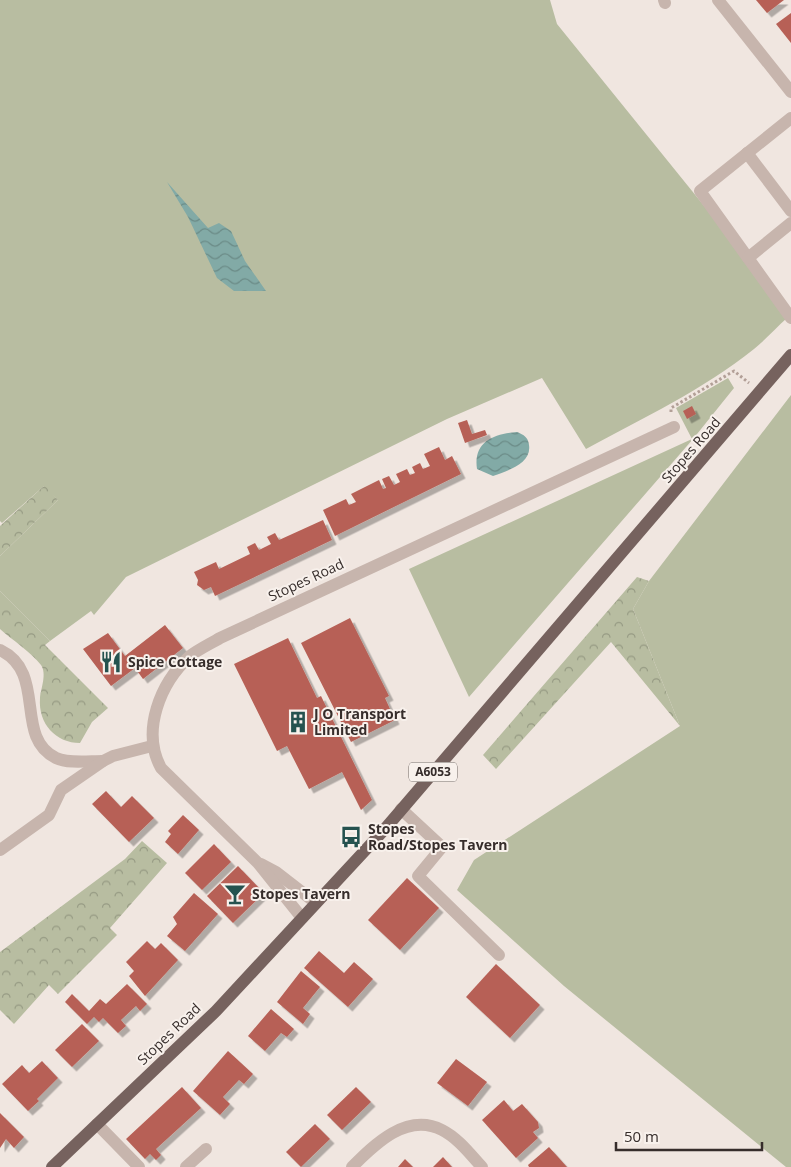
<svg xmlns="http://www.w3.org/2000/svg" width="791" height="1167" font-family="'Open Sans',sans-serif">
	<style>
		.green { fill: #b8bda1 }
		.forest { fill: url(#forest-crowns) }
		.water { fill: url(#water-waves) }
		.building { fill: #b76156; filter: url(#shadow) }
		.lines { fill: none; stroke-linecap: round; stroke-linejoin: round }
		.path { stroke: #b29f97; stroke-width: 3; stroke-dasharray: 2.5 2.5; stroke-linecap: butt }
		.minor { stroke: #c7b5ad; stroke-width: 12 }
		.major { stroke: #76625e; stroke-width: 12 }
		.labels { text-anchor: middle; stroke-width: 4; stroke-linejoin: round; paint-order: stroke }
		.shield { fill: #f8f1ec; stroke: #706865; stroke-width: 1 }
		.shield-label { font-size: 12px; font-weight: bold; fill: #362d2b }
		.street-label { font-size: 14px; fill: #362d2b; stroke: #f8f1ec }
		.poi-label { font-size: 14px; font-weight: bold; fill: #362d2b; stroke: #f8f1ec; text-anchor: start }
	</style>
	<defs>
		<pattern id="forest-crowns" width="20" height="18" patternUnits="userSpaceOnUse" patternTransform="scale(1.25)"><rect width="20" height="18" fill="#b8bda1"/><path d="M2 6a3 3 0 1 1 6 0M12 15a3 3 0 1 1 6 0" fill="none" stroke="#969a83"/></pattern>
		<pattern id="water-waves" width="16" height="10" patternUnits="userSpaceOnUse" patternTransform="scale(1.25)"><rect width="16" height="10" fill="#82aaa6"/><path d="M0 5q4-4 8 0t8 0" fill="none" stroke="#6b8b87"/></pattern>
		<filter id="shadow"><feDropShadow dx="4.5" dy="4.5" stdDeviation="0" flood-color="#0004"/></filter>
	</defs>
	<rect width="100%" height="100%" fill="#f0e6e0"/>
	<g class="green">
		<path d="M0,0H550L557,24L705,207L787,318C776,328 765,340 754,349C703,390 643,418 586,449L542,378L447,419L126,577L94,615L91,611L50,641L0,591V556L58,500L44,486L2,523L0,521Z"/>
		<path d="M728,378L734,388L693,439L469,697L409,569L692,439L676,408Z"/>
		<path d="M791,395V1167H786L564,986L457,890L474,860L680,726L633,609L649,581Z"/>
	</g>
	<g class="forest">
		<path d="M45,485L58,500L0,556V526Z"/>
		<path d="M637,577L649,581L633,609L680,726L611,642L496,769L483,755Z"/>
		<path d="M0,591L50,641L45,645L108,708L92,722L80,743C56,743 38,724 40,698C41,688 47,674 41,665C32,653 11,639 0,629Z"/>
		<path d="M142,841L167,863L110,928L117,935L58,994L49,985L14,1024L0,1010V952L125,859Z"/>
	</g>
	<g class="water">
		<path d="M167,182L208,228L219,223L231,231L245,261L266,291H234L217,278L188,217Z"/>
		<path d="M517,432C524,435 528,437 529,445C532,464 506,471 493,476L477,469C473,442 493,434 517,432Z"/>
	</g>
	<g class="building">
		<path d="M756,0H784L767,13Z"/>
		<path d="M791,13V43L776,24Z"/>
		<path d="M692,406L696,414L687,419L683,411Z"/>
		<path d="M467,420L472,434L485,430L487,435L465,443L458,423Z"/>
		<path d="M439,447L445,460L452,456L461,474L335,536L323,510L346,499L349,505L356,502L351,494L379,480L383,489L386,488L382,479L389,476L394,485L400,482L396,474L407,469L410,475L415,473L412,467L420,463L423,469L430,466L424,454Z"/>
		<path d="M323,520L332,540L215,596L211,587L204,590L197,585L198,580L194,572L216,562L219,569L250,554L247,547L255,543L259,550L271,544L267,537L275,533L279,540Z"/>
		<path d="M350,618L389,696L385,698L395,720L351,742L301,643Z"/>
		<path d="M165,625L183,648L143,679L135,668L111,686L83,649L108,633L125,656Z"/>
		<path d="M288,638L317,698L321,696L372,800L361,810L342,772L309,789L287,746L277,751L234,664Z"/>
		<path d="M106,791L121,807L132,796L154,818L129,842L92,804Z"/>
		<path d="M183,815L199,830L178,854L165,842L171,834L168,831Z"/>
		<path d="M214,844L231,862L202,890L185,873Z"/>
		<path d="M238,866L264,893L233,923L207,896Z"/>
		<path d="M407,878L439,908L400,950L368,920Z"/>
		<path d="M194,893L218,914L185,951L167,936L177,924L173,917Z"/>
		<path d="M147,941L155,949L161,943L178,960L145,996L129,976L134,971L126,962Z"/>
		<path d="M319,951L344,973L354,962L373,979L348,1007L304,968Z"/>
		<path d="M496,964L540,1005L510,1038L466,997Z"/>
		<path d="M301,971L320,987L303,1008L310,1014L303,1024L277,1002Z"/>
		<path d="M127,984L147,1004L140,1011L136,1006L121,1020L126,1026L118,1033L103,1018L99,1022L94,1017L87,1024L65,1002L72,994L89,1011L100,999L106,1004Z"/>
		<path d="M271,1009L294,1029L287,1037L281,1033L265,1051L248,1036Z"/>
		<path d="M82,1024L99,1041L72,1067L55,1050Z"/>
		<path d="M228,1051L253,1074L244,1084L239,1080L223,1097L230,1104L220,1115L193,1091Z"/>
		<path d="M456,1059L487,1082L468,1106L437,1083Z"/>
		<path d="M42,1061L58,1078L37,1099L39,1101L28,1111L2,1084L22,1065L29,1073Z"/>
		<path d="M182,1087L201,1108L156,1149L161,1155L156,1160L150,1154L145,1159L126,1139Z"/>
		<path d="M356,1087L371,1102L342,1130L327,1115Z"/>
		<path d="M504,1100L513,1111L522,1104L538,1122L539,1128L533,1132L538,1138L516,1158L482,1120Z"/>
		<path d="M0,1113L24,1137L14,1148L6,1139L0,1148Z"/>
		<path d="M315,1124L330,1139L301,1167L286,1152Z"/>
		<path d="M549,1147L567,1167H529L528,1165Z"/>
		<path d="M443,1157L452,1167H433Z"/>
		<path d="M405,1159L413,1167H398Z"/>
	</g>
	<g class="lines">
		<path class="path" d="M671,412V408L734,371L749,383"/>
		<g class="minor">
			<path d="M664,0L665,3"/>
			<path d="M718,0L791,92"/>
			<path d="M791,118L700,191L791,318"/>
			<path d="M747,153L791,211"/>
			<path d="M748,258L791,223"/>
			<path d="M0,650C48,673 13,737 56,758C68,764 89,761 103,761"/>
			<path d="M401,809L442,847L418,876L499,955"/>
			<path d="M0,850L49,815L61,790L103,761L113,756L152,746"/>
			<path d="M261,864L276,872L316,903"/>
			<path d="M302,918L258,863L161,768C141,731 160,683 190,656C199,649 210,644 220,638L674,427"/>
			<path d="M97,1124L139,1167"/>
			<path d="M186,1167L206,1149"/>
			<path d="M352,1167C375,1144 407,1112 442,1130C458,1138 470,1154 482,1167"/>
		</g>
		<path class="major" d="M52,1167L216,1011L384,830L791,355"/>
	</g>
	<defs>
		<g id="restaurant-bare" transform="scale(1.725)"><path d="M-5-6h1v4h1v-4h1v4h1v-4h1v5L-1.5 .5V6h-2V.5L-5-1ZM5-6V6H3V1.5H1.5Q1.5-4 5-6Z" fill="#25524f" stroke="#f8f1ec" stroke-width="2.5" paint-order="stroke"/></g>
		<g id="building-bare" transform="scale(1.725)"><path d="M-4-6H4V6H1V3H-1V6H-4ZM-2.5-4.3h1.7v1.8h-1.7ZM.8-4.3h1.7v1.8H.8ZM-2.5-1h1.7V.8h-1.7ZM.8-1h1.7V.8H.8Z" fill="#25524f" stroke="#f8f1ec" stroke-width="2.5" paint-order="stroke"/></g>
		<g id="bus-bare" transform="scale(1.725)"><path d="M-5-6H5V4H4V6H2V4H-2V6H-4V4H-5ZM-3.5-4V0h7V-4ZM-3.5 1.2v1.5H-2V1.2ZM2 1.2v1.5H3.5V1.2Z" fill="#25524f" stroke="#f8f1ec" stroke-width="2.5" paint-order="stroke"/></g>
		<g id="bar-bare" transform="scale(1.725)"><path d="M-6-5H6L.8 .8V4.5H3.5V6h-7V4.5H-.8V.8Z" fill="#25524f" stroke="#f8f1ec" stroke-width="2.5" paint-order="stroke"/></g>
	</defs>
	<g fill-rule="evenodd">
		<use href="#restaurant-bare" x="111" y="662"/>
		<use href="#building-bare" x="298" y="722"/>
		<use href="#bus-bare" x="351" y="837"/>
		<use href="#bar-bare" x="235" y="894"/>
	</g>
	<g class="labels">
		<rect class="shield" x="409" y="762.5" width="48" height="19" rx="4"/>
		<g class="shield-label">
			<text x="433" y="776">A6053</text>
		</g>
		<g class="street-label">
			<text transform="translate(691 450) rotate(-49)" y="5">Stopes Road</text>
			<text transform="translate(306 580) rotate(-25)" y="5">Stopes Road</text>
			<text transform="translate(169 1034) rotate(-44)" y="5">Stopes Road</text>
		</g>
		<g class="poi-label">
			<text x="128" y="667">Spice Cottage</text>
			<text x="314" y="719">J O Transport<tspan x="314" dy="16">Limited</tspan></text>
			<text x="368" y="834">Stopes<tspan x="368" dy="16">Road/Stopes Tavern</tspan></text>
			<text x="252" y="899">Stopes Tavern</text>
		</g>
	</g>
	<path d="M616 1142v8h146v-8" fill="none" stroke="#362d2b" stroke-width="2.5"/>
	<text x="624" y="1142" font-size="15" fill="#362d2b" stroke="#f8f1ec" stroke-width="4" paint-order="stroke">50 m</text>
</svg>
